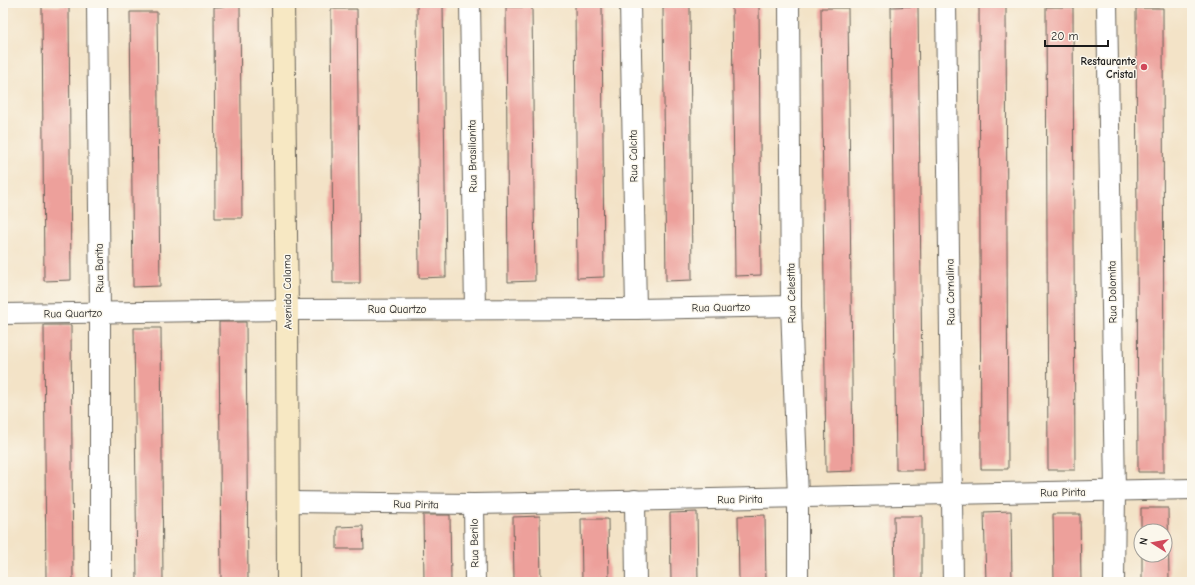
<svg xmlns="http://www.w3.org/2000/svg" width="1195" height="585" font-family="'Comic Neue',sans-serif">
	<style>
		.building { fill: #eda09b }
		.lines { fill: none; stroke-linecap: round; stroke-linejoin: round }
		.street-casing { stroke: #676258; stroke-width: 22 }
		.secondary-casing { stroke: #676258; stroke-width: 24 }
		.street { stroke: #fff; stroke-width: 20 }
		.secondary { stroke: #f7e8c3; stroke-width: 22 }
		.poi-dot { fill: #d1495b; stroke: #fbf7ec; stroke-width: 1.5 }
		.labels { text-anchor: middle; stroke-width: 3; stroke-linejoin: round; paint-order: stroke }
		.poi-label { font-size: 11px; font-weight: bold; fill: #1c1c1c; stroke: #fbf7ec; text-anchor: end }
		.street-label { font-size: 11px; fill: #1c1c1c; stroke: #fbf7ec }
	</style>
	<rect width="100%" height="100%" fill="#fbf7ec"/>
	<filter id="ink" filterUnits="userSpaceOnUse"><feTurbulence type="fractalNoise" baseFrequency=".025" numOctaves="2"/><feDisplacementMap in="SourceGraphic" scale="8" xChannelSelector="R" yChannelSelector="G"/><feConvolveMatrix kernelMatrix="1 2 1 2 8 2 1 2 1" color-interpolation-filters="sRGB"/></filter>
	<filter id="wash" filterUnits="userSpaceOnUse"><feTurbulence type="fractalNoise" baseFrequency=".012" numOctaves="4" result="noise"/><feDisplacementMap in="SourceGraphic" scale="16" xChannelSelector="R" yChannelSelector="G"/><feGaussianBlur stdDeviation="0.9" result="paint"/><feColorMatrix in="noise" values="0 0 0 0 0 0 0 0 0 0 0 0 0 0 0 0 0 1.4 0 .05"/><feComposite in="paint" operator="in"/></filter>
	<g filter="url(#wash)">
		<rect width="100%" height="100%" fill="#f3e3c7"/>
		<g id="blocks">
			<g class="building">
				<path d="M417,3H443L446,277L419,278Z"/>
				<path d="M575,3H602L604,277L577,278Z"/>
				<path d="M732,3H759L761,275L735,276Z"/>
				<path d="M42,6H69L71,280L44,281Z"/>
				<path d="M240,6L242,218H215L214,7Z"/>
				<path d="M690,6L692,280L666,281L663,7Z"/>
				<path d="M918,6L923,470H896L891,7Z"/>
				<path d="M979,6H1006L1008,469H981Z"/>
				<path d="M506,7H532L535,281L508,282Z"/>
				<path d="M1046,7H1073L1075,470H1048Z"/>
				<path d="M821,8H848L853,471L826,472Z"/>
				<path d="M1136,8H1163L1164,472H1138Z"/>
				<path d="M331,9H357L360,283H333Z"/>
				<path d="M130,12H157L160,286L133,287Z"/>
				<path d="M219,322H246L248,582H221Z"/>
				<path d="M44,325H71L73,582H46Z"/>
				<path d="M134,328H161L163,582H137Z"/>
				<path d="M1141,508H1168L1169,582H1142V555H1165V531H1141Z"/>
				<path d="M1011,511L1012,582H986L984,512Z"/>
				<path d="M697,512L698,582H671L670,513Z"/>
				<path d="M1053,514H1080L1081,582H1054Z"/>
				<path d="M423,515H450L451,582H424Z"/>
				<path d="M765,515L766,582H739L738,516Z"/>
				<path d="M540,516L541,582H514L513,517Z"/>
				<path d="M894,516H922V582H895Z"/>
				<path d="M581,519H608L609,582H582Z"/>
				<path d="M363,526L364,549H337V527Z"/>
			</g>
		</g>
	</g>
	<g filter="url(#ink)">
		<use href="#blocks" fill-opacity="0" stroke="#676258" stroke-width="1"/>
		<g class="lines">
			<g class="street-casing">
				<g id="street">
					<path d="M97,3L100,313V582"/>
					<path d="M470,3L475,309"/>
					<path d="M630,3L636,309"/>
					<path d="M789,3L791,306L798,498V582"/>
					<path d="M946,3L953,582"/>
					<path d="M1107,3L1115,491L1114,582"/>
					<path d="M3,314L287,310L636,309L791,306"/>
					<path d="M635,500L636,582"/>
					<path d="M287,502L474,504L1192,489"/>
					<path d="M474,504L475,582"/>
				</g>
			</g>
			<g class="secondary-casing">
				<path id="secondary" d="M283,3L287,310L288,582"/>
			</g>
			<use href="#street" class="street"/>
			<use href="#secondary" class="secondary"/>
		</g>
	</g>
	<circle class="poi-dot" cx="1144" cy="67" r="4"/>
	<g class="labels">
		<g class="poi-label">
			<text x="1136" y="65">Restaurante<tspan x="1136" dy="13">Cristal</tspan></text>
		</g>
		<g class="street-label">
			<text transform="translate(472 156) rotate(-91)" y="4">Rua Brasilianita</text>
			<text transform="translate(633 156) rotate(-91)" y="4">Rua Calcita</text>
			<text transform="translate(99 268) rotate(-91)" y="4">Rua Barita</text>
			<text transform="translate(287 292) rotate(-91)" y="4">Avenida Calama</text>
			<text transform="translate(950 292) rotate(-91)" y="4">Rua Cornalina</text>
			<text transform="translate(1112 292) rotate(-91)" y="4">Rua Dolomita</text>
			<text transform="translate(791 293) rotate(-91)" y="4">Rua Celestita</text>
			<text transform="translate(721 307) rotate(-1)" y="4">Rua Quartzo</text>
			<text x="397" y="313">Rua Quartzo</text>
			<text transform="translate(73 313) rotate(-1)" y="4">Rua Quartzo</text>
			<text transform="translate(1063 492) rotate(-1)" y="4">Rua Pirita</text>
			<text transform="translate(740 499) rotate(-1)" y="4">Rua Pirita</text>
			<text transform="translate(416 504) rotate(1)" y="4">Rua Pirita</text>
			<text transform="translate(474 543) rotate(-91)" y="4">Rua Berilo</text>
		</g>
	</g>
	<rect width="1195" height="585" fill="none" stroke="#fbf7ec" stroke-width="16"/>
	<g transform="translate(1153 543) rotate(281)"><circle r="19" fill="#fbf7ec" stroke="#a29f99"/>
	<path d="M0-3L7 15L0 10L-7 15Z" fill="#d1495b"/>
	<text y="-6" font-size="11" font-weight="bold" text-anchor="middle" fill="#1c1c1c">N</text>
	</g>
	<path d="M1045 40v6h63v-6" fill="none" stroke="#1c1c1c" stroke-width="2"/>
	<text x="1051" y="40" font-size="12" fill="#1c1c1c" stroke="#fbf7ec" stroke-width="3" paint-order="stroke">20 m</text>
</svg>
